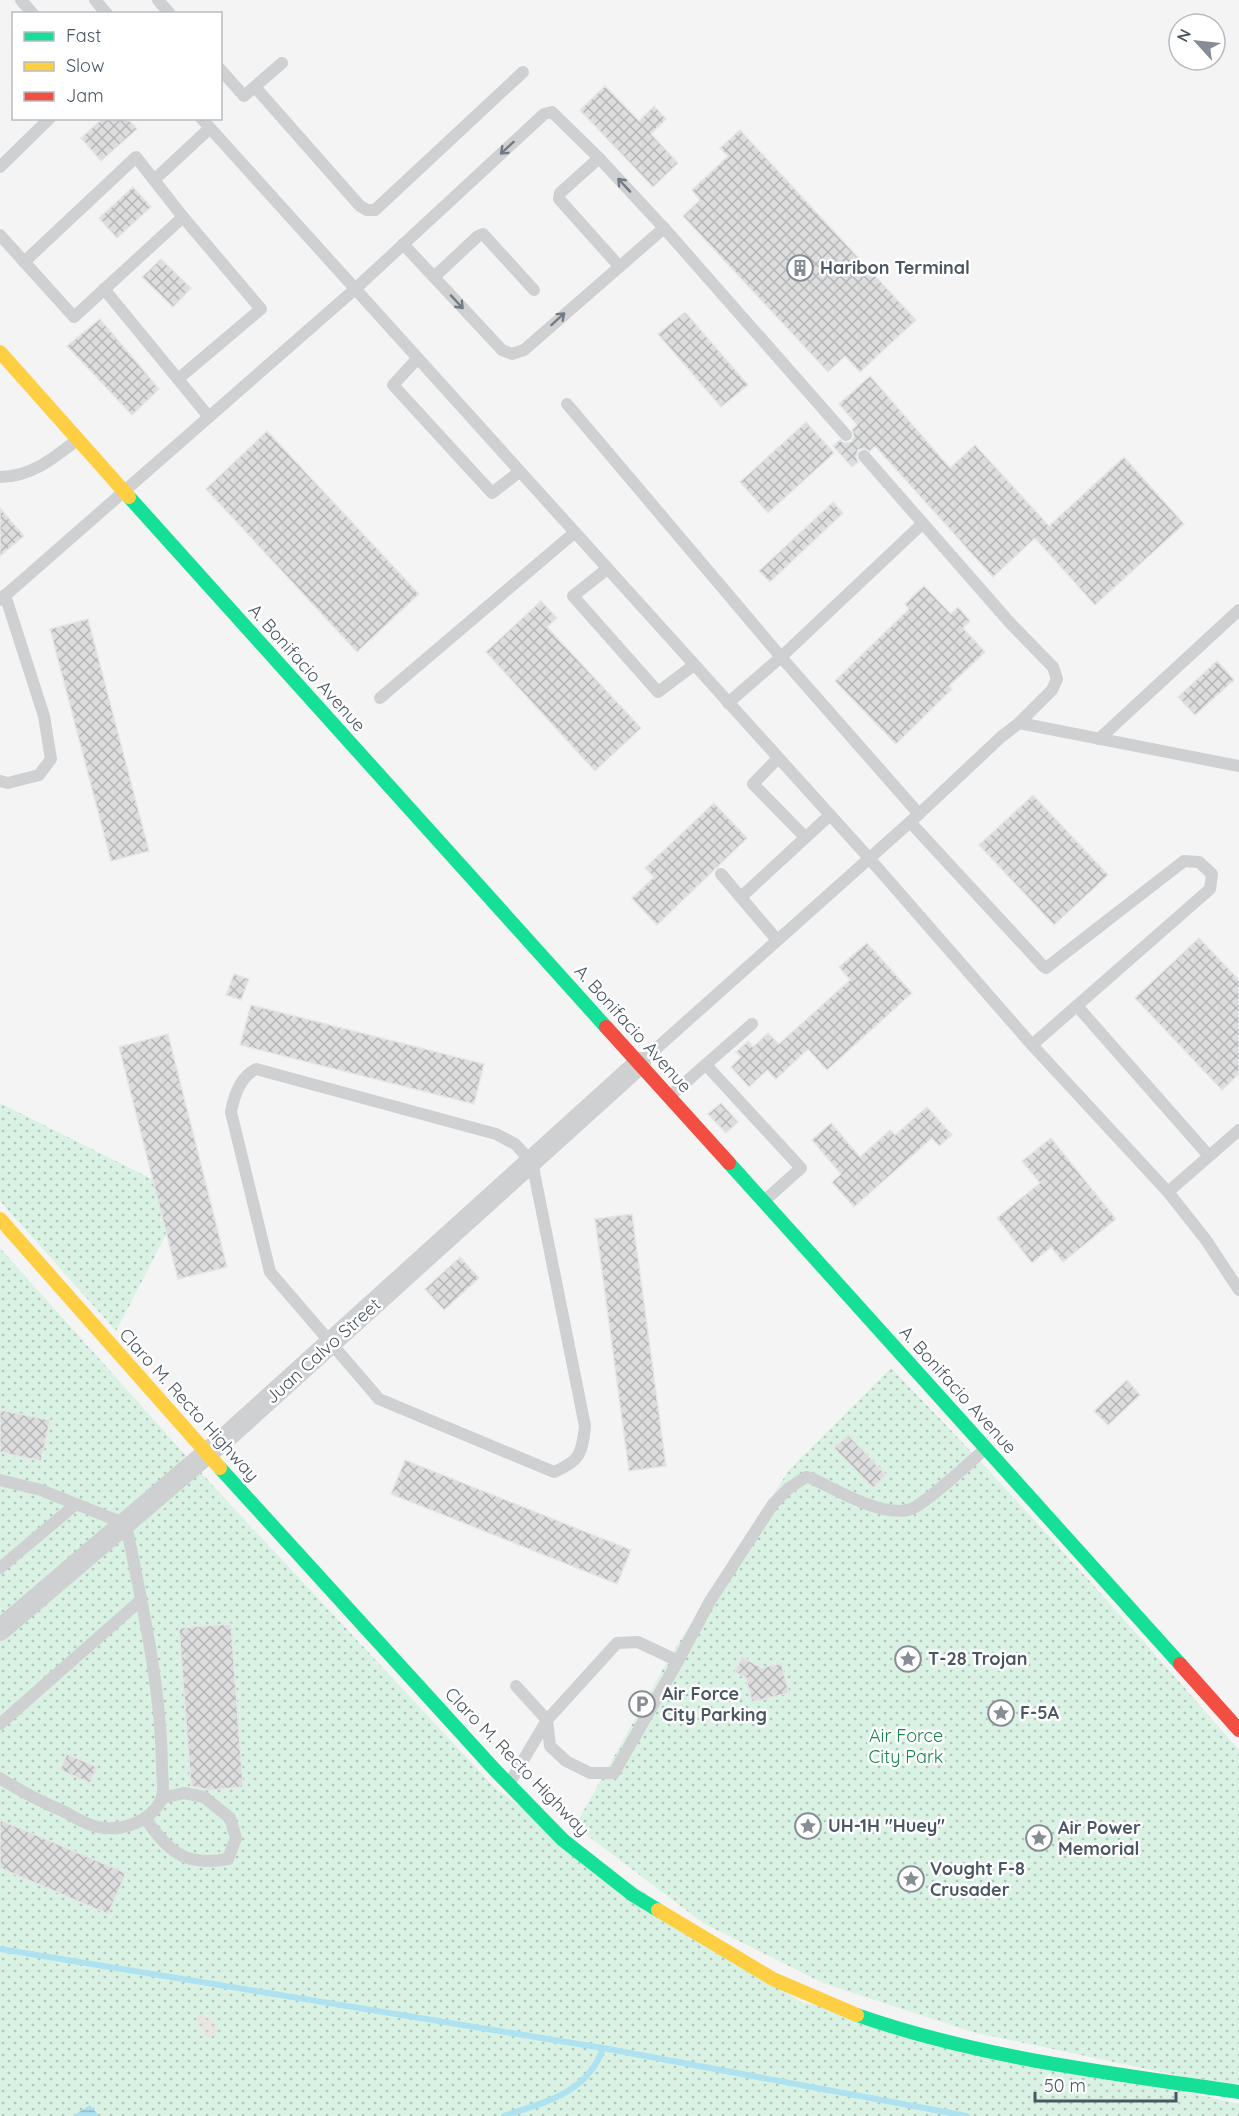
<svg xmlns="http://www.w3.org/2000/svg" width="1239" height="2116" font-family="Quicksand,sans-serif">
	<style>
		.grass { fill: url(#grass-dots) }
		.sand { fill: url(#sand-dots) }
		.water { fill: url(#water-rules) }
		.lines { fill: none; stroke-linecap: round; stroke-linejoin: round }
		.stream { stroke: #aee2f0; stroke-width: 6 }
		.building { fill: url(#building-cross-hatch); stroke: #e5e6e7; stroke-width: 1.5 }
		.lane { stroke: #ced0d2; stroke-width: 12 }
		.street { stroke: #ced0d2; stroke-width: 22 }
		.fast { stroke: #16e098; stroke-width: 14 }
		.slow { stroke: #ffcf43; stroke-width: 14 }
		.jam { stroke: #f24e42; stroke-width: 14 }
		.oneway { stroke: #727b83 }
		.labels { text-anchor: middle; stroke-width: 5; stroke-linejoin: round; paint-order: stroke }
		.poi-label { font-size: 18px; font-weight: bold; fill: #4a5661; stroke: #fff; text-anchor: start }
		.street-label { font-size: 18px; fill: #4a5661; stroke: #fff }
		.park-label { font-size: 18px; fill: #17864f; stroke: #fff }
	</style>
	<defs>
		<pattern id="grass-dots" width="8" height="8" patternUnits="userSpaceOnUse" patternTransform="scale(1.5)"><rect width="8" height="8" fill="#d9f2e3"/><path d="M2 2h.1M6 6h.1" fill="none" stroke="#b2c7bb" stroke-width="1.8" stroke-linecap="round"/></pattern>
		<pattern id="sand-dots" width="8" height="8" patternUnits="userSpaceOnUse" patternTransform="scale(1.5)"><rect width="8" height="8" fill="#e7e6e1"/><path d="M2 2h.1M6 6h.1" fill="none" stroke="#c8c7c4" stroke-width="1.8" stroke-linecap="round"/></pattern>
		<pattern id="water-rules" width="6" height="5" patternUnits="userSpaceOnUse" patternTransform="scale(1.5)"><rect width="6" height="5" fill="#aee2f0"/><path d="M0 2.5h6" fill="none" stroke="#90bac6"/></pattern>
		<pattern id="building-cross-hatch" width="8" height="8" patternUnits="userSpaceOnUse" patternTransform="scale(1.5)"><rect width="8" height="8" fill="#ddddde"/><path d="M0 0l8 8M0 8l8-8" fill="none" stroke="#b5b6b7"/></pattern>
	</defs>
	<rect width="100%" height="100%" fill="#f4f4f4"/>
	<g class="grass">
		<path d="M0,1103L186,1196L116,1331L0,1201Z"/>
		<path d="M0,1248L215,1488L496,1789L801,2002L1239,2104V2116H0Z"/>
		<path d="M891,1368C1012,1492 1125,1620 1239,1750V2084L1185,2077L972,2032L823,1983L703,1923L575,1826L671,1655L789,1470Z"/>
	</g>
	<path class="sand" d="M200,2013L210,2018L217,2027C217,2033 215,2036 209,2038C204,2034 197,2024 196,2018Z"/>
	<path class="water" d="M90,2105L99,2116H73Z"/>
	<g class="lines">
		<g class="stream">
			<path d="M0,1949L603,2048"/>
			<path d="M504,2116C545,2102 588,2093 603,2048L967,2116"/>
		</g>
	</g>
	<g class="building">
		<path d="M605,86L639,121L654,106L666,119L651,134L678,163L653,187L580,110Z"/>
		<path d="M103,118H127L137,129L101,161L81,138Z"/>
		<path d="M740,130L916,320L860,372L845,356L828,372L683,216L700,200L692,190L728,156L720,148Z"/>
		<path d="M133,187L151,207L117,238L99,218Z"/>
		<path d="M161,259L191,288L173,307L142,277Z"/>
		<path d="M685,312L748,385L721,407L658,334Z"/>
		<path d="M100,319L159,389L132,415L67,346Z"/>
		<path d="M870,376L950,468L975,445L1049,526L1124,457L1184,524L1095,605L1035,538L993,577L875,446L870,451L863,448L858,450L856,457L858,462L852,467L833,446L840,440L844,443L851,442L854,437L852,430L857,425L839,404Z"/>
		<path d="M806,422L834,453L768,513L740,482Z"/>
		<path d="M267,431L419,594L357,652L206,489Z"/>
		<path d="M833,502L843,513L770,582L759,571Z"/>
		<path d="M0,508L24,536L0,556Z"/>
		<path d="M924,586L951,614L958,607L970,621L963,628L985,652L949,686L952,689L896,744L835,681L909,609L905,604Z"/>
		<path d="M541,601L557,618L547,627L641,728L595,771L486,652Z"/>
		<path d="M88,619L149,851L111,861L50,629Z"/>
		<path d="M1217,661L1234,680L1195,715L1178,697Z"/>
		<path d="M1033,795L1108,875L1054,925L979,845Z"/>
		<path d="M714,803L747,838L657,925L632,898L654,877L645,868Z"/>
		<path d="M1199,938L1239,980V1074L1222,1090L1135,998Z"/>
		<path d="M867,943L912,993L827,1070L808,1049L776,1079L767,1070L749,1087L731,1067L741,1057L736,1052L748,1041L753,1047L768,1033L779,1044L850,980L839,967Z"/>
		<path d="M234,974L249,979L241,1000L226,995Z"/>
		<path d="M251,1005L484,1064L474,1104L240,1045Z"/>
		<path d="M168,1034L227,1267L178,1279L119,1047Z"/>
		<path d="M721,1103L738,1122L726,1133L708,1114Z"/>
		<path d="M927,1107L952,1135L939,1146L932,1138L854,1207L832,1182L841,1174L812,1140L831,1123L860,1157L890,1130L895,1135Z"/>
		<path d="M1051,1138L1116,1219L1063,1262L1051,1247L1032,1263L997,1218L1040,1183L1022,1161Z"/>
		<path d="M632,1214L666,1466L629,1471L595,1219Z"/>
		<path d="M460,1257L479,1278L444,1310L425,1289Z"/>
		<path d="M1127,1380L1140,1395L1108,1425L1094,1411Z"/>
		<path d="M0,1410L50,1420L41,1461L0,1452Z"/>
		<path d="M848,1435L886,1475L873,1488L834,1448Z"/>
		<path d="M405,1460L631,1550L617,1584L391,1494Z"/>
		<path d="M231,1624L243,1787L209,1790L191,1786L179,1628Z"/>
		<path d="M742,1657L762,1668L781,1663L789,1693L752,1702L746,1678L735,1672Z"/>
		<path d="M67,1754L97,1767L90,1783L60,1770Z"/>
		<path d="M0,1820L126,1873L108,1914L0,1868Z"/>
	</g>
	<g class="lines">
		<g class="lane">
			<path d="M21,0L33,14"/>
			<path d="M95,0L107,14"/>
			<path d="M158,0L170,14"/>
			<path d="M220,69L244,96L282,63"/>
			<path d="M255,87L360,206L367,210H375L523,72"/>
			<path d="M201,118L869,858L1032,1045L1168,1192L1206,1240L1239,1290"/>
			<path d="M599,158L560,193L559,199L619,266"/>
			<path d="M0,167L50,118"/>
			<path d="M0,235L74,317L183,217L154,180L210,128"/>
			<path d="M403,244L502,350L512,354L524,350L664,228"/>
			<path d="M24,262L136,157L154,180"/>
			<path d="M434,277L478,236L483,234L534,290"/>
			<path d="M104,289L209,417"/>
			<path d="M417,359L393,385L492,493L519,472"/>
			<path d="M178,379L261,309L183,217"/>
			<path d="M567,404L781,657L919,814"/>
			<path d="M0,477C31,477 54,458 77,440"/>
			<path d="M607,569L573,596L658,692L694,665"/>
			<path d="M0,600L354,290L544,114L552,112L599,158L664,228L846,435"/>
			<path d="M380,698L574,533"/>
			<path d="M728,703L781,657L922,524"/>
			<path d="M1019,723L1239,766"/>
			<path d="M1099,739L1239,610"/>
			<path d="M778,758L753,784L805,837"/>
			<path d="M0,781L8,783L39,775L51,759L44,716L5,595"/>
			<path d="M910,822L1043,966L1046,968L1184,861L1199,862L1212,874L1210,889L1032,1045"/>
			<path d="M721,874L777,940"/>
			<path d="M741,897L830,815"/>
			<path d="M1077,1006L1209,1156"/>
			<path d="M640,1063L919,814L1001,737L1019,723L1052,690L1057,679L1053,667L1011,624L864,456"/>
			<path d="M706,1065L801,1168L764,1201"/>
			<path d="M256,1069L496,1134L515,1144L532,1162L585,1426C582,1454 580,1461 554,1472L379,1399L270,1272L231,1112C234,1095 240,1077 256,1069Z"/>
			<path d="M670,1096L752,1024"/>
			<path d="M1168,1192L1239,1130"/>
			<path d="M0,1480L41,1490L126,1524C142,1604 161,1686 162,1768C162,1777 165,1792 161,1800C150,1823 118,1833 94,1826C84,1823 74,1817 65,1812C42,1802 21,1792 0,1778"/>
			<path d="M0,1568L76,1504"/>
			<path d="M678,1661L710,1601L773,1504L789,1488L806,1477L811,1478C837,1490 879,1516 908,1510C923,1507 970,1462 985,1449"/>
			<path d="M0,1724L141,1600"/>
			<path d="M509,1784L547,1720L617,1643L638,1642L678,1661L614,1773H590L566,1761L550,1746L547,1720L516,1686"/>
			<path d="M145,1818C169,1852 185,1867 228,1859L236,1838L230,1818L204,1797L184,1793L162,1798"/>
		</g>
		<path class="street" d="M0,1630L232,1432L640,1063"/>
		<g class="fast">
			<path d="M129,497L606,1027"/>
			<path d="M729,1163L1180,1664"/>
			<path d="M220,1468L494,1769L563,1840L633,1895L658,1910"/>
			<path d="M857,2015C980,2058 1110,2073 1239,2092"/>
		</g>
		<g class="slow">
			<path d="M0,352L129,497"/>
			<path d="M0,1219L220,1468"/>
			<path d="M658,1910L773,1979L857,2015"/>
		</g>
		<g class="jam">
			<path d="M606,1027L729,1163"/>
			<path d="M1180,1664L1239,1730"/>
		</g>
	</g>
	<defs><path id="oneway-shaft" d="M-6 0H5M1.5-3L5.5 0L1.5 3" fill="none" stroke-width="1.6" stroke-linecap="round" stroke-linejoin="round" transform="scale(1.5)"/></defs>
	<g class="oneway">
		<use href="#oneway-shaft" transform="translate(507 148) rotate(137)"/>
		<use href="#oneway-shaft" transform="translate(624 185) rotate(-133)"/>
		<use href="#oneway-shaft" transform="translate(457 302) rotate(47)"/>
		<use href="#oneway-shaft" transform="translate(558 319) rotate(-42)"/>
	</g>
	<defs>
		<g id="building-ring" transform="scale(1.35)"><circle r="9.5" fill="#fff" stroke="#868d94" stroke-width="1.5"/><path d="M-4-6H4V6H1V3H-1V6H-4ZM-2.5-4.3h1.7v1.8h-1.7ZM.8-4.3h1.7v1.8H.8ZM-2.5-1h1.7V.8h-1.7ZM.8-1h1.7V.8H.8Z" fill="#868d94"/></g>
		<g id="sight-ring" transform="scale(1.35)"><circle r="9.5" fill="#fff" stroke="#868d94" stroke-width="1.5"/><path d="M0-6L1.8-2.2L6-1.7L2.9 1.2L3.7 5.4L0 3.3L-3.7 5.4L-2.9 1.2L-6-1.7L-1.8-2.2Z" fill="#868d94"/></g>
		<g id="parking-ring" transform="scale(1.35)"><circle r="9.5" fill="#fff" stroke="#868d94" stroke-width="1.5"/><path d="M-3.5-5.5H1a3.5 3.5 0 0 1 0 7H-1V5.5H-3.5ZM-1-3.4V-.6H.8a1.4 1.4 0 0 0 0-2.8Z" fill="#868d94"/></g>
	</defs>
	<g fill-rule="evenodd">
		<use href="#building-ring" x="800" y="268"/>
		<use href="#sight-ring" x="908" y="1659"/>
		<use href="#parking-ring" x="642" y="1704"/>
		<use href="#sight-ring" x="1001" y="1713"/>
		<use href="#sight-ring" x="808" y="1826"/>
		<use href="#sight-ring" x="1039" y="1838"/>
		<use href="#sight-ring" x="911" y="1879"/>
	</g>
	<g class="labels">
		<g class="poi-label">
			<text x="820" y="274">Haribon Terminal</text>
			<text x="928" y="1665">T-28 Trojan</text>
			<text x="662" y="1700">Air Force<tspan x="662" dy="21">City Parking</tspan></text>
			<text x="1020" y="1719">F-5A</text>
			<text x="828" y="1832">UH-1H "Huey"</text>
			<text x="1058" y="1834">Air Power<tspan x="1058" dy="21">Memorial</tspan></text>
			<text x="930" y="1875">Vought F-8<tspan x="930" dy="21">Crusader</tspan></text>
		</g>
		<g class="street-label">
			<text transform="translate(307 668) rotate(48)" y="6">A. Bonifacio Avenue</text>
			<text transform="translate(633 1029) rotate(48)" y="6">A. Bonifacio Avenue</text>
			<text transform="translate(323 1351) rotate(-42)" y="6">Juan Calvo Street</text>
			<text transform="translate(958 1390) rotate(48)" y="6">A. Bonifacio Avenue</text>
			<text transform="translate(189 1405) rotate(48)" y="6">Claro M. Recto Highway</text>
			<text transform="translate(517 1762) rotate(46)" y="6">Claro M. Recto Highway</text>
		</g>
		<g class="park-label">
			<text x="906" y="1742">Air Force<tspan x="906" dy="21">City Park</tspan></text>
		</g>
	</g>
	<rect x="12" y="12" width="210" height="108" fill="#ffffff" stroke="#b7bbc0" stroke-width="1.5"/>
	<rect x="24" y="32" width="30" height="9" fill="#16e098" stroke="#b7bbc0" stroke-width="1.5"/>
	<text x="66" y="42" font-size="18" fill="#4a5661">Fast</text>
	<rect x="24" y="62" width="30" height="9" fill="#ffcf43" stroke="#b7bbc0" stroke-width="1.5"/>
	<text x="66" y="72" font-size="18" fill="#4a5661">Slow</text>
	<rect x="24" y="92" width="30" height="9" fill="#f24e42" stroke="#b7bbc0" stroke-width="1.5"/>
	<text x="66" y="102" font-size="18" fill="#4a5661">Jam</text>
	<g transform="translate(1197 42) rotate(297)"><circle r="28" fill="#ffffff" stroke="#b7bbc0" stroke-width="1.5"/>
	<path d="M0-4.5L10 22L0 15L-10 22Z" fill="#868d94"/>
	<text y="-9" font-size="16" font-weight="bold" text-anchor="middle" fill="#4a5661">N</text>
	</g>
	<path d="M1035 2092v9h141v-9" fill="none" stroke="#4a5661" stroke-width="3"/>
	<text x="1044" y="2092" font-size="18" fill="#4a5661" stroke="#ffffff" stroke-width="4.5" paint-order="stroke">50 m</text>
</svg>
